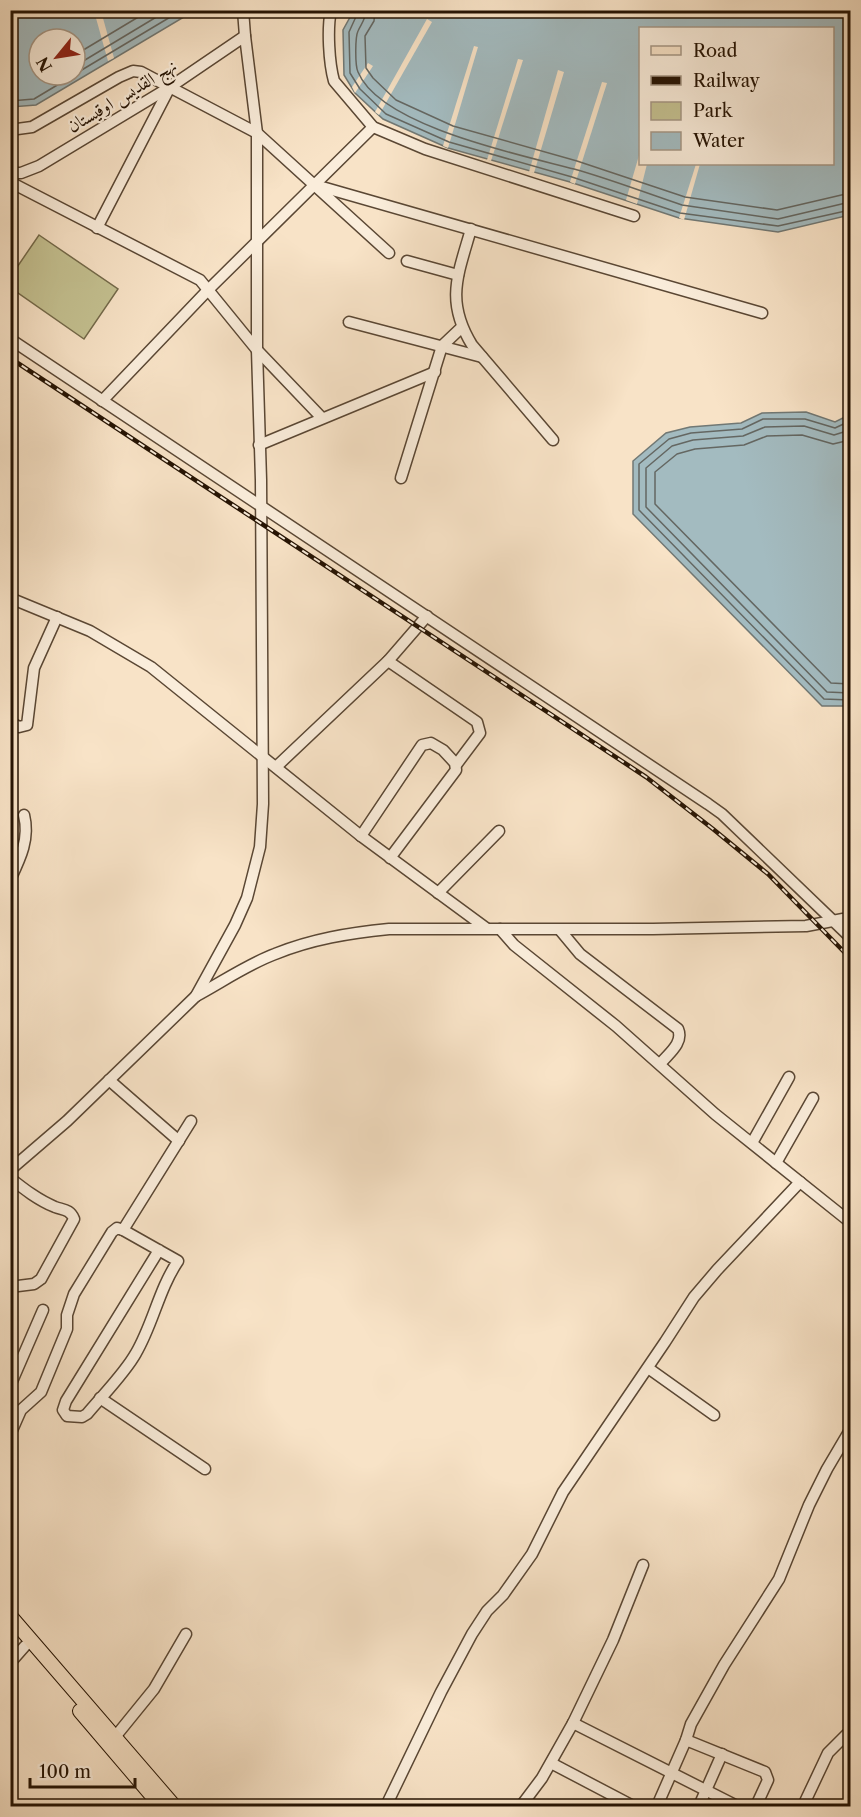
<svg xmlns="http://www.w3.org/2000/svg" width="861" height="1817" font-family="'Libre Caslon Text',Amiri,serif">
	<style>
		.green { fill: #c4c191; stroke: #746a4a; stroke-width: 1.5 }
		.water { fill: #a3bbc0; stroke: #717874; stroke-width: 1.5; fill-rule: evenodd }
		.pier { fill: #f8e3c7 }
		.lines { fill: none; stroke-linecap: round; stroke-linejoin: round }
		.shore { stroke: #646762; stroke-width: 1.5 }
		.minor-casing { stroke: #5a4734; stroke-width: 13 }
		.major-casing { stroke: #251303; stroke-width: 16 }
		.minor { stroke: #faeddb; stroke-width: 10 }
		.major { stroke: #f8e3c7; stroke-width: 14 }
		.rail-casing { stroke: #251303; stroke-width: 4.5 }
		.rail { stroke: #faeddb; stroke-width: 2; stroke-dasharray: 7; stroke-linecap: butt }
		.labels { text-anchor: middle; stroke-width: 4.5; stroke-linejoin: round; paint-order: stroke }
		.street-label { font-size: 18px; fill: #251303; stroke: #faeddb }
	</style>
	<rect width="100%" height="100%" fill="#f8e3c7"/>
	<filter id="stains"><feTurbulence type="fractalNoise" baseFrequency=".00333" numOctaves="4"/><feColorMatrix values="0 0 0 0 .2 0 0 0 0 .09 0 0 0 0 .02 0 0 0 .5 -.17"/></filter>
	<radialGradient id="worn" r=".72"><stop offset=".6" stop-color="#630" stop-opacity="0"/><stop offset="1" stop-color="#630" stop-opacity=".3"/></radialGradient>
	<path class="green" d="M39,235L118,289L84,339L11,288V276Z"/>
	<g class="water">
		<path d="M354,10L850,11V215L778,232L679,218L570,182L448,148L383,119L355,93L344,75L343,30ZM640,28H832V164H640Z"/>
		<path d="M11,11H194L36,105L11,107ZM39,39H75V75H39Z"/>
		<path d="M806,412L835,422L849,415L850,416V706H822L633,514V461L666,433L690,427L741,423L762,413Z"/>
	</g>
	<g class="pier">
		<path d="M94,11H101L114,58L108,61Z"/>
		<path d="M427,19L432,22L379,115L375,112Z"/>
		<path d="M11,20H18L16,107H11Z"/>
		<path d="M474,46L478,47L448,148L443,146Z"/>
		<path d="M518,59L523,60L491,161L487,160Z"/>
		<path d="M368,63L373,66L355,93L352,87Z"/>
		<path d="M558,70L564,72L534,173L529,172Z"/>
		<path d="M602,82L607,83L575,184L570,182Z"/>
		<path d="M640,152V164H647L637,204L626,200Z"/>
		<path d="M696,164H700L684,220L679,218Z"/>
	</g>
	<g class="lines">
		<g class="shore">
			<path d="M359,10L349,32L350,73L360,89L386,114L449,142L572,177L680,213L778,226L850,210"/>
			<path d="M366,10C366,19 361,24 358,31C355,37 355,66 358,72C380,126 521,155 574,169C610,179 646,193 682,205L778,219L850,202"/>
			<path d="M375,10L374,21L365,36L366,68L373,78L396,100L453,126L577,161L685,197L777,210L850,193"/>
			<path d="M75,55L150,10"/>
			<path d="M75,66L168,10"/>
			<path d="M75,74L182,10"/>
			<path d="M10,101L34,99L74,75"/>
			<path d="M850,421L835,428L805,419H763L742,429L691,433L669,439L639,464V510L824,699L850,700"/>
			<path d="M850,430L834,435L804,426L765,427L743,436L693,440L672,446L646,468V507L827,692L850,693"/>
			<path d="M850,440L833,444L802,435L767,436L744,445L695,449L677,454L655,472V504L831,683L850,684"/>
		</g>
		<g class="minor-casing">
			<g id="minor">
				<path d="M331,10C327,29 329,63 334,81L373,127L425,149L634,216"/>
				<path d="M10,130L32,127L119,77L133,71L141,72L257,133L389,253"/>
				<path d="M10,173H21L39,166L170,87L245,36"/>
				<path d="M10,182L200,280L257,350L321,417"/>
				<path d="M315,185L762,313"/>
				<path d="M97,228L170,87"/>
				<path d="M471,229C458,275 445,301 472,345L553,440"/>
				<path d="M407,261L458,275"/>
				<path d="M349,322L482,357"/>
				<path d="M10,339L708,804L722,814L850,937"/>
				<path d="M102,401L208,290L373,127"/>
				<path d="M259,445L435,372"/>
				<path d="M401,478L442,346L461,328"/>
				<path d="M10,598L90,631L151,667L361,836L486,928"/>
				<path d="M388,661L477,722L480,733L456,765"/>
				<path d="M10,722L19,727L27,725L34,668L57,617"/>
				<path d="M276,767L388,661L427,616"/>
				<path d="M361,836L422,745L431,743L443,750L455,763L456,770L390,858"/>
				<path d="M10,880C20,859 30,839 24,815"/>
				<path d="M438,893L499,831"/>
				<path d="M500,929L514,945L616,1026L715,1114L850,1222"/>
				<path d="M560,930L580,954L678,1029C684,1043 668,1054 660,1064"/>
				<path d="M196,996C222,982 248,964 275,954C312,939 349,933 389,929H653L806,926L843,919L850,921"/>
				<path d="M109,1080L179,1141"/>
				<path d="M752,1143L789,1077"/>
				<path d="M776,1163L813,1098"/>
				<path d="M10,1170L67,1121L196,996L235,925L247,898L260,847L263,804L261,480L257,350V133L245,36L243,10"/>
				<path d="M10,1178C24,1189 38,1200 55,1207C63,1210 70,1209 74,1219L41,1279L34,1284L10,1287"/>
				<path d="M123,1230L191,1121"/>
				<path d="M648,1368L714,1415"/>
				<path d="M10,1386L43,1310"/>
				<path d="M100,1398L205,1469"/>
				<path d="M10,1435L21,1410L41,1392L67,1329V1315L74,1294L112,1232L117,1228L123,1230L178,1261C159,1289 153,1324 136,1353C125,1373 102,1396 87,1414L82,1417L67,1416L63,1410L66,1401L159,1250"/>
				<path d="M10,1663L25,1646"/>
				<path d="M573,1723L737,1806"/>
				<path d="M115,1737L154,1689L186,1634"/>
				<path d="M686,1740L691,1724L724,1665L779,1579L809,1505L827,1469L850,1430"/>
				<path d="M551,1763L633,1806"/>
				<path d="M386,1806L441,1692L472,1634L487,1611L503,1595L532,1554L563,1492L665,1342L694,1297L717,1270L800,1182"/>
				<path d="M521,1806L542,1778L573,1723L613,1640L643,1565"/>
				<path d="M657,1806L686,1740L765,1772L768,1780L756,1806"/>
				<path d="M699,1806L722,1754"/>
				<path d="M803,1806L828,1753L850,1731"/>
			</g>
		</g>
		<g class="major-casing">
			<g id="major">
				<path d="M10,1616L174,1806"/>
				<path d="M80,1711L161,1806"/>
			</g>
		</g>
		<use href="#minor" class="minor"/>
		<use href="#major" class="major"/>
		<g class="rail-casing">
			<path id="rail" d="M10,358L646,777L713,829L768,874L850,958"/>
		</g>
		<use href="#rail" class="rail"/>
	</g>
	<g class="labels">
		<g class="street-label">
			<text transform="translate(122 96) rotate(-31)" y="6">نهج القديس اوقيستان</text>
		</g>
	</g>
	<rect width="861" height="1817" fill="none" stroke="#f8e3c7" stroke-width="36"/>
	<rect x="12" y="12" width="837" height="1793" fill="none" stroke="#251303" stroke-width="3"/>
	<rect x="18" y="18" width="825" height="1781" fill="none" stroke="#251303" stroke-width="1.5"/>
	<rect x="639" y="27" width="195" height="138" fill="#faeddb" stroke="#a59685" stroke-width="1.5"/>
	<rect x="651" y="46" width="30" height="9" fill="#f8e3c7" stroke="#a59685" stroke-width="1.5"/>
	<text x="693" y="57" font-size="18" fill="#251303">Road</text>
	<rect x="651" y="76" width="30" height="9" fill="#251303" stroke="#a59685" stroke-width="1.5"/>
	<text x="693" y="87" font-size="18" fill="#251303">Railway</text>
	<rect x="651" y="102" width="30" height="18" fill="#c4c191" stroke="#a59685" stroke-width="1.5"/>
	<text x="693" y="117" font-size="18" fill="#251303">Park</text>
	<rect x="651" y="132" width="30" height="18" fill="#a3bbc0" stroke="#a59685" stroke-width="1.5"/>
	<text x="693" y="147" font-size="18" fill="#251303">Water</text>
	<g transform="translate(57 57) rotate(240)"><circle r="28" fill="#faeddb" stroke="#a59685" stroke-width="1.5"/>
	<path d="M0-4.5L10 22L0 15L-10 22Z" fill="#8f2418"/>
	<text y="-9" font-size="16" font-weight="bold" text-anchor="middle" fill="#251303">N</text>
	</g>
	<path d="M30 1778v9h105v-9" fill="none" stroke="#251303" stroke-width="3"/>
	<text x="39" y="1778" font-size="18" fill="#251303" stroke="#faeddb" stroke-width="4.5" paint-order="stroke">100 m</text>
	<rect width="100%" height="100%" filter="url(#stains)"/>
	<rect width="100%" height="100%" fill="url(#worn)"/>
</svg>
